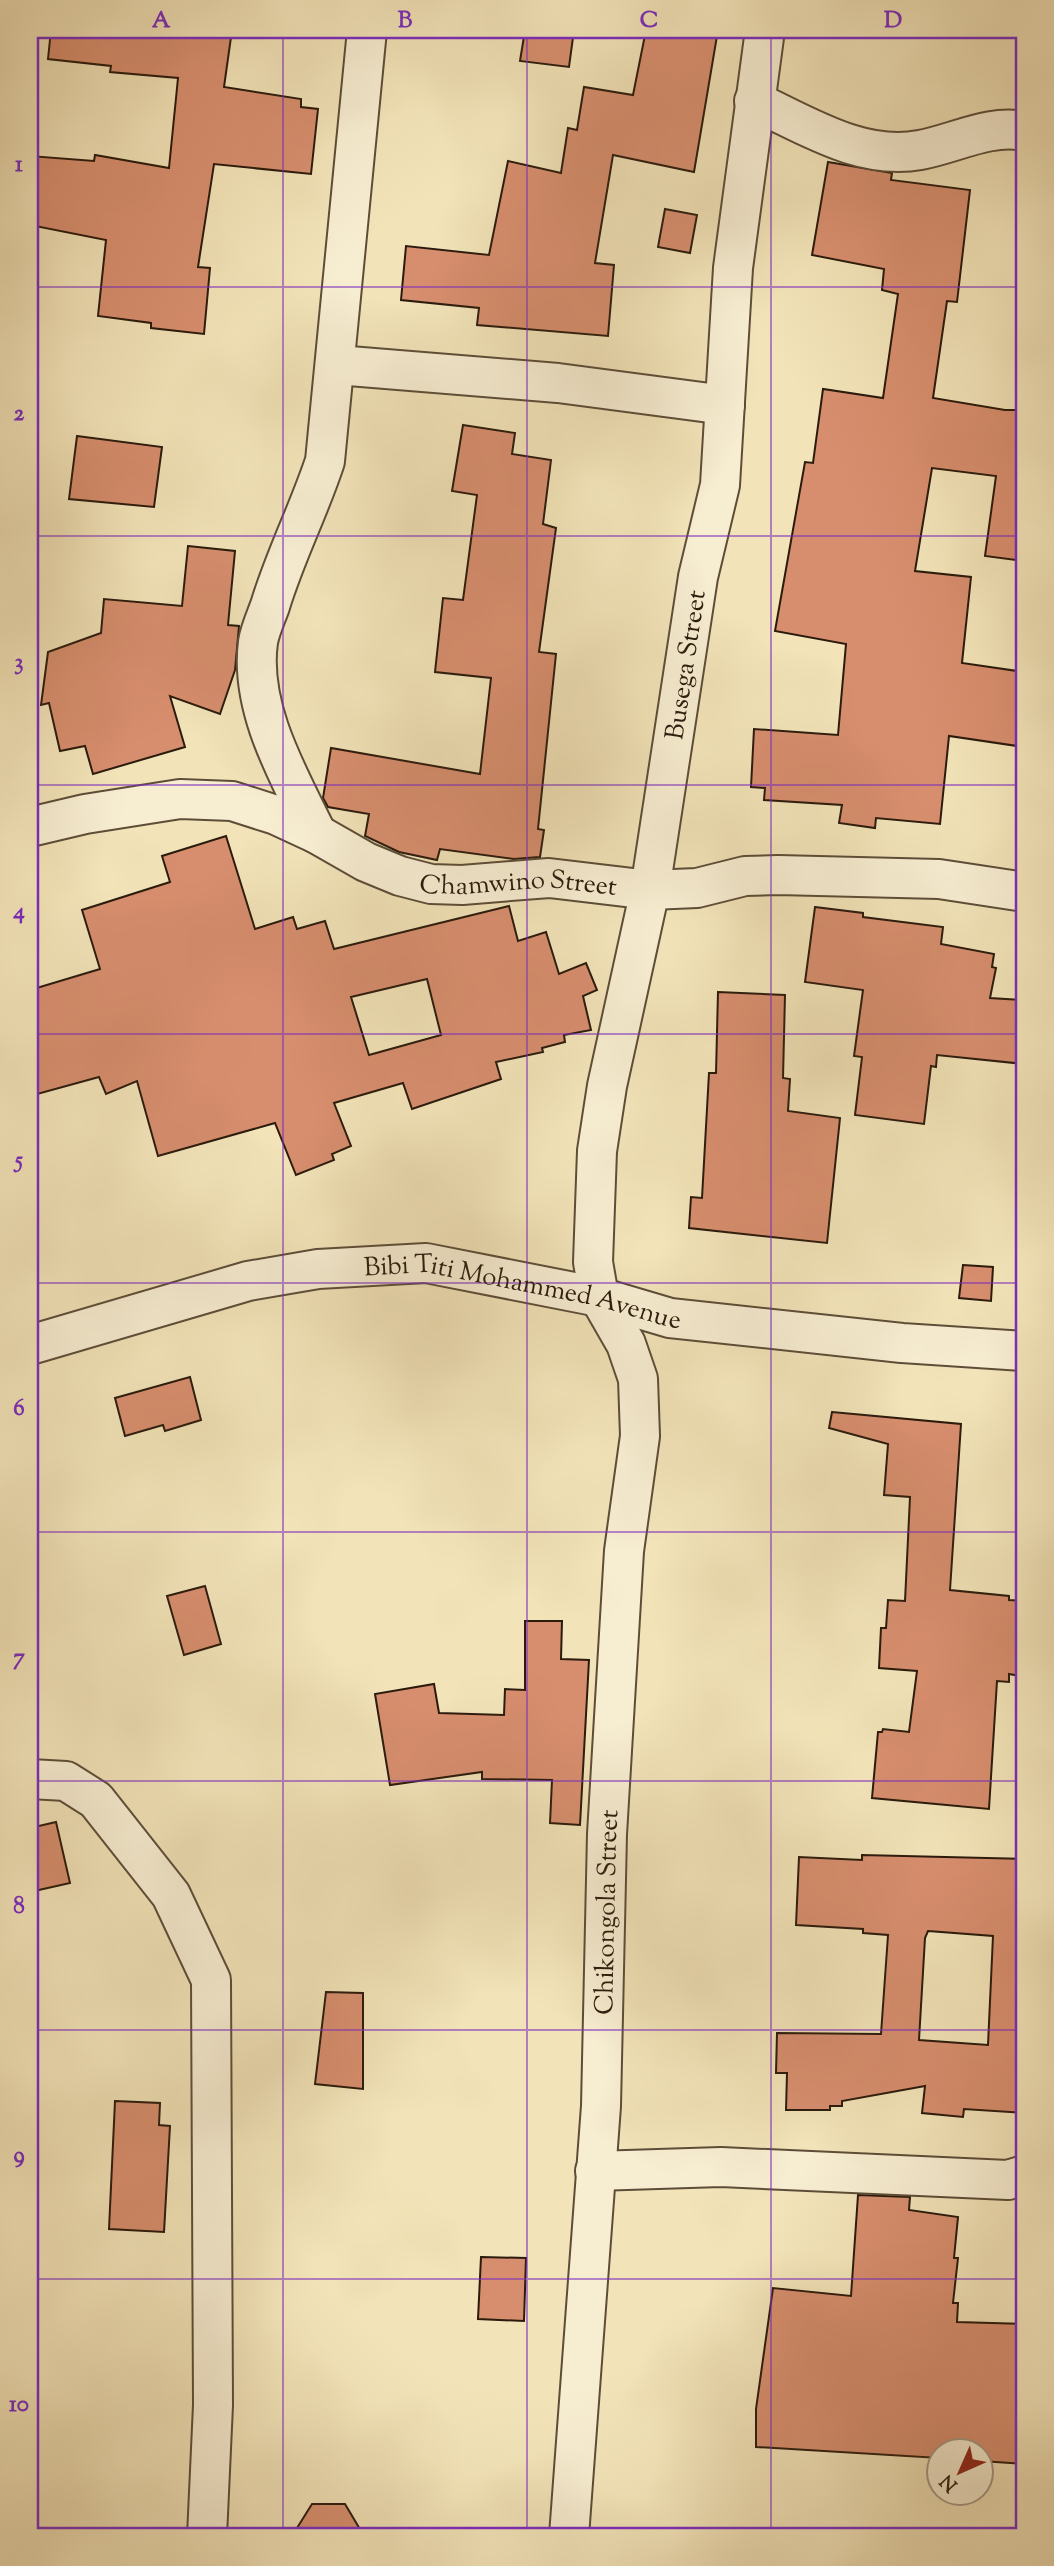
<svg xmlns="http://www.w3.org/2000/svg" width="1054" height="2566" font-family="'Sorts Mill Goudy',serif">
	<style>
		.building { fill: #d78e6e; stroke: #2b1b0d; stroke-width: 2; fill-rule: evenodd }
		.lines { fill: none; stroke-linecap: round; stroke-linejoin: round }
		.minor-casing { stroke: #5d4d38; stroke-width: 42 }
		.minor { stroke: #f7edd1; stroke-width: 38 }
		.grid { fill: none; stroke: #7b2cbf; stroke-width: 2; stroke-opacity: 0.55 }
		.labels { text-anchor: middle; stroke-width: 7; stroke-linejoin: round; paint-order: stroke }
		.street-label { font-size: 26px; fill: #2b1b0d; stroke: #f7edd1 }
		.neatline { fill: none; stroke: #7b2cbf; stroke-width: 2.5 }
		.grid-label { font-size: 23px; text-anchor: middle; font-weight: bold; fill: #7b2cbf }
	</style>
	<rect width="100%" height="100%" fill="#f2e3b8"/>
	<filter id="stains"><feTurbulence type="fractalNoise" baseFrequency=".00286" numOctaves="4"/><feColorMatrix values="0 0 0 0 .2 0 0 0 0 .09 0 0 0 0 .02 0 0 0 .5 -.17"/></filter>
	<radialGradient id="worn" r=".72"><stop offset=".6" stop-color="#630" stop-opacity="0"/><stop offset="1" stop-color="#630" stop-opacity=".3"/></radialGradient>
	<g class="building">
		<path d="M51,30H232L224,87L301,99V107L318,109L311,174L214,164L198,267L210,268L204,334L151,328V323L98,316L106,240L30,225V156L94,161L95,155L169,168L178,78L110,72L111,66L48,59Z"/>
		<path d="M525,30H574L569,67L520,61Z"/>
		<path d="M646,30H718L694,172L613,155L595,263L614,265L608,336L477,325L479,308L401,300L406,246L489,255L508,161L561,173L568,128L577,130L584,87L633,95Z"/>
		<path d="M828,162L892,173L891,180L970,190L957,302L947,301L933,398L1005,410H1024V561L985,556L996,476L932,468L915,571L971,577L962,663L1024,672V747L949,736L940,824L876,818L875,828L839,823L842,805L764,800L765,788L751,787L754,729L838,735L846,644L775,631L805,462L813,463L823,389L883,398L898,294L882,290L884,269L812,255Z"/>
		<path d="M665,209L697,215L690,253L658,247Z"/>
		<path d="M463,425L515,433L512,454L551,460L543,524L556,528L539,652L556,654L538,829L544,830L540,857L514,859L440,849L437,860L399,852L365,836L369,814L328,807L323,798L331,748L480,774L491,678L435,672L443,598L463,600L477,495L452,491Z"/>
		<path d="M77,436L162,447L154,507L69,499Z"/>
		<path d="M188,546L235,551L228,625L239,626L235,670L220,714L170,696L185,747L93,774L85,746L60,751L49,703L41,705L48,652L101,633L104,599L182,606Z"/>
		<path d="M226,836L255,929L293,917L297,929L325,921L334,949L509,906L518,941L546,932L559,974L586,963L597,990L583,996L591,1030L564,1035L565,1042L542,1048L543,1052L496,1062L501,1079L412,1109L403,1083L334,1103L351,1146L332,1154L334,1160L296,1175L275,1123L158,1156L137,1081L106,1094L99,1077L30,1096V990L100,969L82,910L170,882L162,856ZM427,979L441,1035L369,1055L351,997Z"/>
		<path d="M815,907L863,913V917L943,927L941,944L994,954L992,967L996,968L990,998L1024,1000V1064L937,1055L936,1067L931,1066L924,1124L855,1115L862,1057L854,1056L863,990L805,982Z"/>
		<path d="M718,992L785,995L783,1078L790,1079L788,1111L840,1118L827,1243L689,1228L691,1197L702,1198L709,1073H716Z"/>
		<path d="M963,1265L993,1267L991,1301L959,1298Z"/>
		<path d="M190,1377L201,1420L165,1431L163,1425L125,1436L115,1398Z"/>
		<path d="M832,1412L961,1424L950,1590L1009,1596V1600L1024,1601V1668H1021L1020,1676L1009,1674V1682L997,1681L989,1809L872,1798L878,1732H882L883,1729L909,1732L917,1671L879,1668L881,1628H886L888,1600L905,1601L910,1497L884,1495L888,1444L829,1428Z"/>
		<path d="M205,1586L221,1644L184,1655L167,1596Z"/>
		<path d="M525,1621H562L561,1659L589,1660L580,1825L550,1823L552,1780L482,1779V1772L390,1785L375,1694L434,1684L439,1713L504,1715L505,1689L525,1690Z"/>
		<path d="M56,1822L70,1883L30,1892V1828Z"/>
		<path d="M862,1855L1024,1859V2113L964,2109L963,2117L922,2113L925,2086L842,2101V2106H830V2110H786L787,2073H776L777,2033L881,2034L888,1935L863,1933V1929L796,1925L799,1857L862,1860ZM928,1931L993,1936L988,2045L919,2040L925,1938Z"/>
		<path d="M326,1992L363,1993V2089L315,2084Z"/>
		<path d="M115,2101L160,2103L159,2125L170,2126L164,2232L109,2229Z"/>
		<path d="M858,2195L910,2197L909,2210L958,2217L954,2258H958L953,2303H958L957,2322L1024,2324V2464L981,2461V2451H939V2458L756,2447V2409L773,2288L851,2296Z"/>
		<path d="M481,2257L526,2258L524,2321L478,2319Z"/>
		<path d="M312,2504H345L364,2536H292Z"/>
	</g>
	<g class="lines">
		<g class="minor-casing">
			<g id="minor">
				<path d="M754,101C806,125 861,161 920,150C954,144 989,124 1024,131"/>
				<path d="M337,365L558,383L725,405"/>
				<path id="s1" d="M30,827L85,814L180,799L232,801L276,815L317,834L366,862L400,876L431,884L462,885L549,878L650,890L697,888L745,876L778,875L939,879L1024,892"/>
				<path d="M317,834C289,776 249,709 258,642C260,630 266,617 270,606C285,556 309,510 325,461L367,30"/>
				<path id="s2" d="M30,1345L248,1281L318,1269L426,1263L599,1297L670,1318L902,1343L1024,1351"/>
				<path d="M30,1779L66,1781L96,1800L171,1895L211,1980L213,2405L207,2536"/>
				<path d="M595,2171L721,2167L1008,2180L1024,2175"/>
				<path id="s3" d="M569,2536L601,2106L607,1834L624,1551L640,1436L638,1379L626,1344L599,1297L593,1262L597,1151L607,1086L650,890L698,577L720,485L733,268L765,30"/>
			</g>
		</g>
		<use href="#minor" class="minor"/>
	</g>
	<path class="grid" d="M283,30V2536M527,30V2536M771,30V2536M30,287H1024M30,536H1024M30,785H1024M30,1034H1024M30,1283H1024M30,1532H1024M30,1781H1024M30,2030H1024M30,2279H1024"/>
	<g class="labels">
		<g class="street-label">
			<text dy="9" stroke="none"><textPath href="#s3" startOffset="1892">Busega Street</textPath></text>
			<text dy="9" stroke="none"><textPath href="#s1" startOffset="509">Chamwino Street</textPath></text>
			<text dy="9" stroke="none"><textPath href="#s2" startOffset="506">Bibi Titi Mohammed Avenue</textPath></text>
			<text dy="9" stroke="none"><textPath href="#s3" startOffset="625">Chikongola Street</textPath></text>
		</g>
	</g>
	<rect width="1054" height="2566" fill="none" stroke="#f2e3b8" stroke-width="77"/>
	<g transform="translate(960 2472) rotate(225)"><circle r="33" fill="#f7edd1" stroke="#a59983" stroke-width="2"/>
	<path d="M0-5L12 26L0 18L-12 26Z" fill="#8f2418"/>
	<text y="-10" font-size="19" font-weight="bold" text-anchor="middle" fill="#2b1b0d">N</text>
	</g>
	<rect x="38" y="38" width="978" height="2490" class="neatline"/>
	<g class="grid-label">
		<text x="161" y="27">A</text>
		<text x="405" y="27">B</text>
		<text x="649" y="27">C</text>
		<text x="893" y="27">D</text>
		<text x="19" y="171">1</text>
		<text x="19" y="420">2</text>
		<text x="19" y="669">3</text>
		<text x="19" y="918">4</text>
		<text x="19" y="1167">5</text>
		<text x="19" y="1415">6</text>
		<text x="19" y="1664">7</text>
		<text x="19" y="1913">8</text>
		<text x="19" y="2162">9</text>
		<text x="19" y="2411">10</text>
	</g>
	<rect width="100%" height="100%" filter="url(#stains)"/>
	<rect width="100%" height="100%" fill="url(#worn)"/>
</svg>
